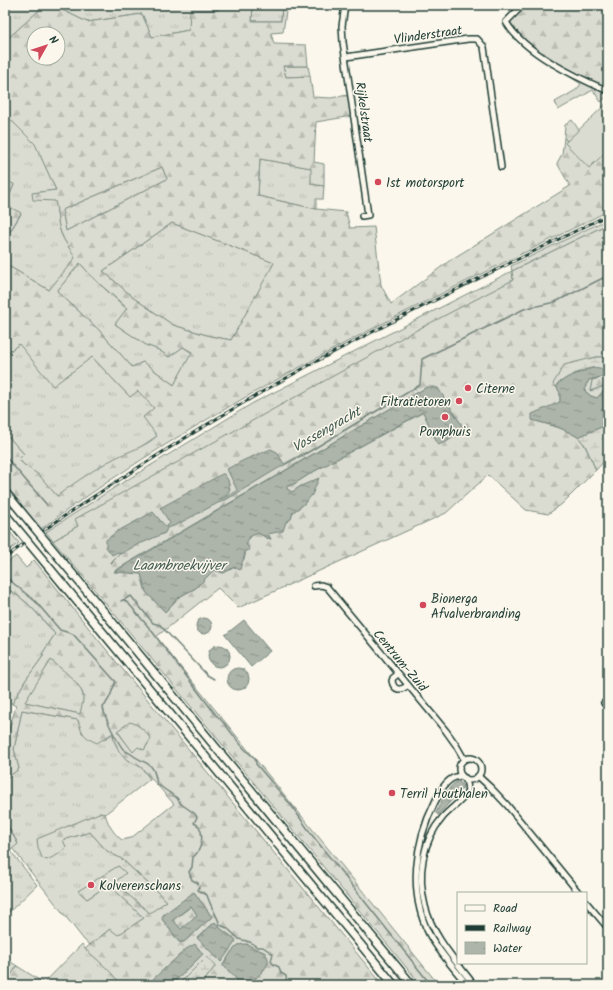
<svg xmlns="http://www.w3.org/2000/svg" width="613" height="990" font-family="Kalam,sans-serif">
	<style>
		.grass { fill: url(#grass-tufts); stroke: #7d8c82 }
		.forest { fill: url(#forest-firs); stroke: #7d8c82; fill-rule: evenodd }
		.wetland { fill: url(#wetland-marsh); stroke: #7d8c82 }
		.pitch { fill: #dbdcd1; stroke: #7d8c82 }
		.water { fill: url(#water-ripples); stroke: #74847b; fill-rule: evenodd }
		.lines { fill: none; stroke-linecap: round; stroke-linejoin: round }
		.stream { stroke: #74847b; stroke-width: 1.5 }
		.minor-casing { stroke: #1f3d34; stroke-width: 8 }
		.highway-casing { stroke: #1f3d34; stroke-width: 10 }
		.minor { stroke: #fbf7ec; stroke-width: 5 }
		.highway { stroke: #fbf7ec; stroke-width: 7 }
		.rail-casing { stroke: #1f3d34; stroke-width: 3 }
		.rail { stroke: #fbf7ec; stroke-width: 1.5; stroke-dasharray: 4.5; stroke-linecap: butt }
		.poi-dot { fill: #d1495b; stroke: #fbf7ec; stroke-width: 1.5 }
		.labels { text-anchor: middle; stroke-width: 3; stroke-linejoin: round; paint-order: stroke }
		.street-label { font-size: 13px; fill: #1f3d34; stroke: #fbf7ec }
		.poi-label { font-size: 13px; fill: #1f3d34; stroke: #fbf7ec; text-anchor: start }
		.water-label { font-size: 14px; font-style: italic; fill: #425b52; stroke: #fbf7ec }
	</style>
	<defs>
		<pattern id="grass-tufts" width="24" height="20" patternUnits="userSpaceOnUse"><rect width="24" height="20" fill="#dbdcd1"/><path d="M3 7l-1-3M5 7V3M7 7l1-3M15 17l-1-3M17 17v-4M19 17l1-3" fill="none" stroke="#bcbeb4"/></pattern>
		<pattern id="forest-firs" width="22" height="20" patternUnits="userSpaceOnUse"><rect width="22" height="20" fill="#dbdcd1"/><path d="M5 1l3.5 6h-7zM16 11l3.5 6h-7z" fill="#bcbeb4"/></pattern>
		<pattern id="wetland-marsh" width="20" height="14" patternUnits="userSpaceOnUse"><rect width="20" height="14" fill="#dbdcd1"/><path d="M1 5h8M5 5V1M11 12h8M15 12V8" fill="none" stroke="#bcbeb4"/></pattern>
		<pattern id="water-ripples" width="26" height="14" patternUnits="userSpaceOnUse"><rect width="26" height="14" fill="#adb4aa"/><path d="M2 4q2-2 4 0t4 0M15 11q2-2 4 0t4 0" fill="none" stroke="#8c948b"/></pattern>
	</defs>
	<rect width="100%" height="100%" fill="#fbf7ec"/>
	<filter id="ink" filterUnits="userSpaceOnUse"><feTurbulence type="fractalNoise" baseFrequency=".025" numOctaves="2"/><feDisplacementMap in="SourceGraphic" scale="8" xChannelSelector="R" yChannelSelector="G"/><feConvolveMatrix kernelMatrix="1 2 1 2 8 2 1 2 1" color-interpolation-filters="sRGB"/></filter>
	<g filter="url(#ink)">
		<g class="grass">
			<path d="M5,5H45L5,41Z"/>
			<path d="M52,5H219V10L189,30L152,37L142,14L87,22Z"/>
			<path d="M253,5H282L281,21H252Z"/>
			<path d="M283,66H308L310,76L286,77Z"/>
			<path d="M5,116L13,122L35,143L56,190L33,193L55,201C58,212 57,222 61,233C64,241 71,250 76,258L49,290L5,264V240L21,214L5,205L14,185L5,181Z"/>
			<path d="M572,120L579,130L568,141L564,138L565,125Z"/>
			<path d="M260,159L312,168L311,184L324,186L323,199H316V209L258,196Z"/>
			<path d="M162,167L167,179L66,231L62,210Z"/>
			<path d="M608,219V224L512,271L513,280L76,519L78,526L53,541L46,532L117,486L253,403L512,271L511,266Z"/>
			<path d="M172,223L275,263L231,340L210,336L173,325L135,299L103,271Z"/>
			<path d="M80,263L93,278L127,309L115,324L146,345L159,350L169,357L183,347L192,353L174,385L143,362L132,367L98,329L57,291Z"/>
			<path d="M19,344L92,357L130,397L138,390L154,408L157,436L136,450L115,459L57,496C46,482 28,472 19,459L24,454L5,433V355Z"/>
			<path d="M5,588C26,598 40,617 55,634L42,654L44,655L25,681L12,704L5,697Z"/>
			<path d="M51,660C60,667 78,681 82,692C85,699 82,707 80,714L24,702Z"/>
			<path d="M22,710L78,720L82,733L104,740L113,733L114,741L127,760L141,767L150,779L105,814L99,813L63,840L90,832L107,851L122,859L167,901L150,914L114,883L119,866L79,891L87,899L108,885L144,918L117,936L110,929L90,945L84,940L12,848L18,843L5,822V779L19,769L14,749Z"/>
			<path d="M130,721C140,725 145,731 151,739L144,750L133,753L117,730Z"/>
			<path d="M10,850L37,885L5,916V855Z"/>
			<path d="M82,944L85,949L103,964L115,976L121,985H47L44,983Z"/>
			<path d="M5,958L17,966L5,985Z"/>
		</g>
		<g class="forest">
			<path d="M45,5H52L87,22L142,14L152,37L189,30L190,10H218L219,5H253L252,21H281L282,5H287L283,32L271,33L274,44L306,45L308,66H283L286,77L310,76L313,97L331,98L348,95L352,116L316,122L314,162L324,164V186L311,184V168L260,159L258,196L316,209L346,212L350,228L374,227L381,285L391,304L452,259L570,186L557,163L562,154L564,138L589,165L608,148V211C414,308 216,399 41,529L5,485V433L24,454L19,459L23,464L39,475L57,496C74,483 96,468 115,458C129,451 145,447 157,436L143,417L154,408L138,391L130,397L92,357L53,386L19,344L5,355V264L49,290L75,258C71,250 64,241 61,233C57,222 58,212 55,201L33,200L32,193L56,190L35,144L13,122L5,116V41ZM34,34H58V58H34ZM162,167L167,179L66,231L62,210ZM172,223L274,263L231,340L210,336L173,325L135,299L103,271ZM80,263L93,278L127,308L115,324L146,345L159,350L169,357L183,347L192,352L174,385L143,362L132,367L98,329L57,291Z"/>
			<path d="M525,5H594L608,8V95L601,102L593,90L558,110L555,102L576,90L581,84L538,56L514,37L517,33L511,28L510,20L520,11Z"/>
			<path d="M5,181L14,184L6,205L21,213L5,240Z"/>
			<path d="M608,224V357H596L560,393V402L532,420C545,424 570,429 580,439C587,447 591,460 596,470L562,504L548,514L526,510L488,475L446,513L238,608L218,588L156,637L439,985H421L98,594L53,541L78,526L75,519L409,334L513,280L512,271ZM427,387L446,400L461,424L463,431L446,442L424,412L313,472L294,484L286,486L287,489L292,492L301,486L303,505L293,512L291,519L268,534L271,539L267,538L258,533L249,537C246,544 246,548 245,556C244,564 231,569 223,573L214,570L196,588L179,597L165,612L146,592L141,574L114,571Z"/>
			<path d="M608,375V385L590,391L592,380Z"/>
			<path d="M5,526L19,543L5,553Z"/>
			<path d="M16,556L26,568L34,560L96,637L383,985H249L264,969L266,953L262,951L238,945L232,951L223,965L242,985H201L216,965L207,957L178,985H171L203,954L153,979L157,985H121C111,971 98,960 85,949L110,929L118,935L144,918L108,885L87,899L78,891L118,866L126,873L114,883L150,913L167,901L122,859L107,851L90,832L63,840L66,847L61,853L47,860L42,858L38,847L37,839L99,813L105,814C109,826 113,833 122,840L131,838L174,804L141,767L127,760L119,751L114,741L113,733L97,743C83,737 82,733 78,720L22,710L14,749L19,769L5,779V743L16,706L12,704L25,681L44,655L42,654L55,634C40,616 26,598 5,588V564ZM51,660C60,668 78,681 82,692C85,699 81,707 80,714L25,702ZM130,722C140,725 145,731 151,739L144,750L138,747L133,752L117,731ZM194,892L212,917L184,942H179L162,919ZM215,922L221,929L235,939L197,938Z"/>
			<path d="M5,822L18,844L5,855Z"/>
			<path d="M192,906L197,915L181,930L173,920Z"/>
			<path d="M17,966L47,985H5Z"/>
		</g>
		<g class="wetland">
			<path d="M596,357H608V374C605,372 603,369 600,368C588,365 567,378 557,384V388L553,384L564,365Z"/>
			<path d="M597,377H603L592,380L590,391L608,385V386L597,398L591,396L585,391L586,385L589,380Z"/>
			<path d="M608,422V457L596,470L585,445L578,437L604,426Z"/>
			<path d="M206,957L216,965L201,985H178Z"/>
		</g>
		<path class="pitch" d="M608,102V150L589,168L565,143Z"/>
		<g class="water">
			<path d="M592,368L601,369L608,374V375L589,380L586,385L585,391L591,396L597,398L608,386V422L604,426L578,437L558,427L532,420V414L560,402V393L557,388V384L568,377Z"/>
			<path d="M427,387H434L438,388L461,424L463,431L446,442L438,445L423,412L313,472L294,484L287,486V489L292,492L301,486L319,478L312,495L303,505L293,512L291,519L286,522L283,531L268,534L271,539L267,538L258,533L249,537L246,544L250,550L245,551C245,558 241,563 240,570L234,567L224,573L214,570L196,588L179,597L165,612L146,592L141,574L114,572Z"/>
			<path d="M271,449L277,452L284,464L306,452L307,453L277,469L224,501L218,503L174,526L167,528L165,533L142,543H140L121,554L118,552L112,555L106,547V540L116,532L153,512L166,527L170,523L160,508L222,474H224L228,480L230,489L227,495L218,500L223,499L237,490L227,469L244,460Z"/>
			<circle cx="204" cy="626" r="8"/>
			<path d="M244,620L270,651L251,667L225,635Z"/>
			<circle cx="219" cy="656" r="11"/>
			<circle cx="238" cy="679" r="11"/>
			<path d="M459,781L463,786L462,789L438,815L436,813C440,804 449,783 459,781Z"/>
			<path d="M194,892L212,917L184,942H179L162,919L163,915ZM191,906L197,915L181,929L173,920Z"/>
			<path d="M215,922L221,929L235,939L236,941L221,962L197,938Z"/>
			<path d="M195,944L203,954L171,985H157L152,980L186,949Z"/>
			<path d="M245,944C250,945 254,948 259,950C281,960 258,975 249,985H242L223,965L232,951L238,945Z"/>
		</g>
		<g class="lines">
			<g class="stream">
				<path d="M305,454L420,385L422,359L524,309L555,302L603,278H608"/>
				<path d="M5,456L47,505"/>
				<path d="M111,563L120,553"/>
				<path d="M7,578L36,602L60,630L73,634L116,682C111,690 112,696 106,703"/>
				<path d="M124,600L129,604L151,630L216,715C231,728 237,746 255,758L256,764L291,805L312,835L431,985"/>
				<path d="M121,601L131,596L153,623L160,625L207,675L214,679"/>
				<path d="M106,704L103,707C104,717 117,741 123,749C125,751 128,752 131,754C148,767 153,759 157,784L177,798L181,804L194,813L197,817L194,823L199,826C204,836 202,850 193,857L192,867L189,872L192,880L198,883L199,887L198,890L207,895C210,906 217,915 220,925L227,928L239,939L250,942L257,947H263L273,954L271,961L273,964L279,967L281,973L286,976L287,985"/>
			</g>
			<g class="minor-casing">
				<g id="minor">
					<path d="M345,5L342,26L343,42L368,215L362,216"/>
					<path d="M521,5L518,10L506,22C524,53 576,77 608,91"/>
					<path d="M346,57L468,39H477L484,47L501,167"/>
					<path d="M314,586L321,585L327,587L446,731L456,745L464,759"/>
					<path d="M398,674L393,678L392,681C394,691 401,691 408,685"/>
					<path d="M604,703L608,708"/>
					<circle cx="470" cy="769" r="11"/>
					<path d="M462,776C447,776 441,790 435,802C415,842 408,892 429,934C439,952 454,968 467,985"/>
					<path d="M478,776L491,788L507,805L579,893"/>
					<path d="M465,778C467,783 469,788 467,793C461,802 450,809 443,817C422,841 417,875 425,906C433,937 455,960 474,985"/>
					<path d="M586,902L608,928"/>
				</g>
			</g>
			<g class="highway-casing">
				<g id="highway">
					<path d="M5,492L412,985"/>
					<path d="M5,514L394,985"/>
				</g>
			</g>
			<use href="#minor" class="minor"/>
			<use href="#highway" class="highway"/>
			<g class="rail-casing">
				<g id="rail">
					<path d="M44,530C129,472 216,417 306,367C405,313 507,265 608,215"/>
					<path d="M5,558L22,545"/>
				</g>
			</g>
			<use href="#rail" class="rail"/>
		</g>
	</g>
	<g class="poi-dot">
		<circle cx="378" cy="182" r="4"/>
		<circle cx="468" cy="388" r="4"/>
		<circle cx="459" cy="401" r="4"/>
		<circle cx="445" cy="417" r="4"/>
		<circle cx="423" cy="605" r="4"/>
		<circle cx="392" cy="793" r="4"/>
		<circle cx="91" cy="885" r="4"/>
	</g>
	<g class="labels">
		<g class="street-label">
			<text transform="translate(428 34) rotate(-8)" y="5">Vlinderstraat</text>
			<text transform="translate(365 112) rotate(82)" y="5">Rijkelstraat</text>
			<text transform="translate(401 660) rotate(50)" y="5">Centrum-Zuid</text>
		</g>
		<g class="poi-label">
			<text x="386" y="187">1st motorsport</text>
			<text x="476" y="393">Citerne</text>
			<text x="451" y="406" text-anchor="end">Filtratietoren</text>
			<text x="445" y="436" text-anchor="middle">Pomphuis</text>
			<text x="431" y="603">Bionerga<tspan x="431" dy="15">Afvalverbranding</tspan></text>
			<text x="400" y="798">Terril Houthalen</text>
			<text x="99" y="890">Kolverenschans</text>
		</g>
		<g class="water-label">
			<text transform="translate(326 429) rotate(-30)" y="5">Vossengracht</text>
			<text x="179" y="570">Laambroekvijver</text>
		</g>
	</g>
	<rect width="613" height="990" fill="none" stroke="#fbf7ec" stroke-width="20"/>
	<rect x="10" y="10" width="593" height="970" fill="none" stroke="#1f3d34" stroke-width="1.5" filter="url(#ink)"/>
	<rect x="457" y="892" width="130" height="72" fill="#fbf7ec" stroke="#a3ada2"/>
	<rect x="465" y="905" width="20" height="6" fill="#fbf7ec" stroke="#a3ada2"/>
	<text x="493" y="912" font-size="12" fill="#1f3d34">Road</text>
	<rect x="465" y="925" width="20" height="6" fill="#1f3d34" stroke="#a3ada2"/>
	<text x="493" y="932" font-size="12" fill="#1f3d34">Railway</text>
	<rect x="465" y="942" width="20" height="12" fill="url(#water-ripples)" stroke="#a3ada2"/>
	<text x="493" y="952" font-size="12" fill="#1f3d34">Water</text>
	<g transform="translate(46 46) rotate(51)"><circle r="19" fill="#fbf7ec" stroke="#a3ada2"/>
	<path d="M0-3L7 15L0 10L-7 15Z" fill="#d1495b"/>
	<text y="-6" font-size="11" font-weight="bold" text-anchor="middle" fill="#1f3d34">N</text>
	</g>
</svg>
